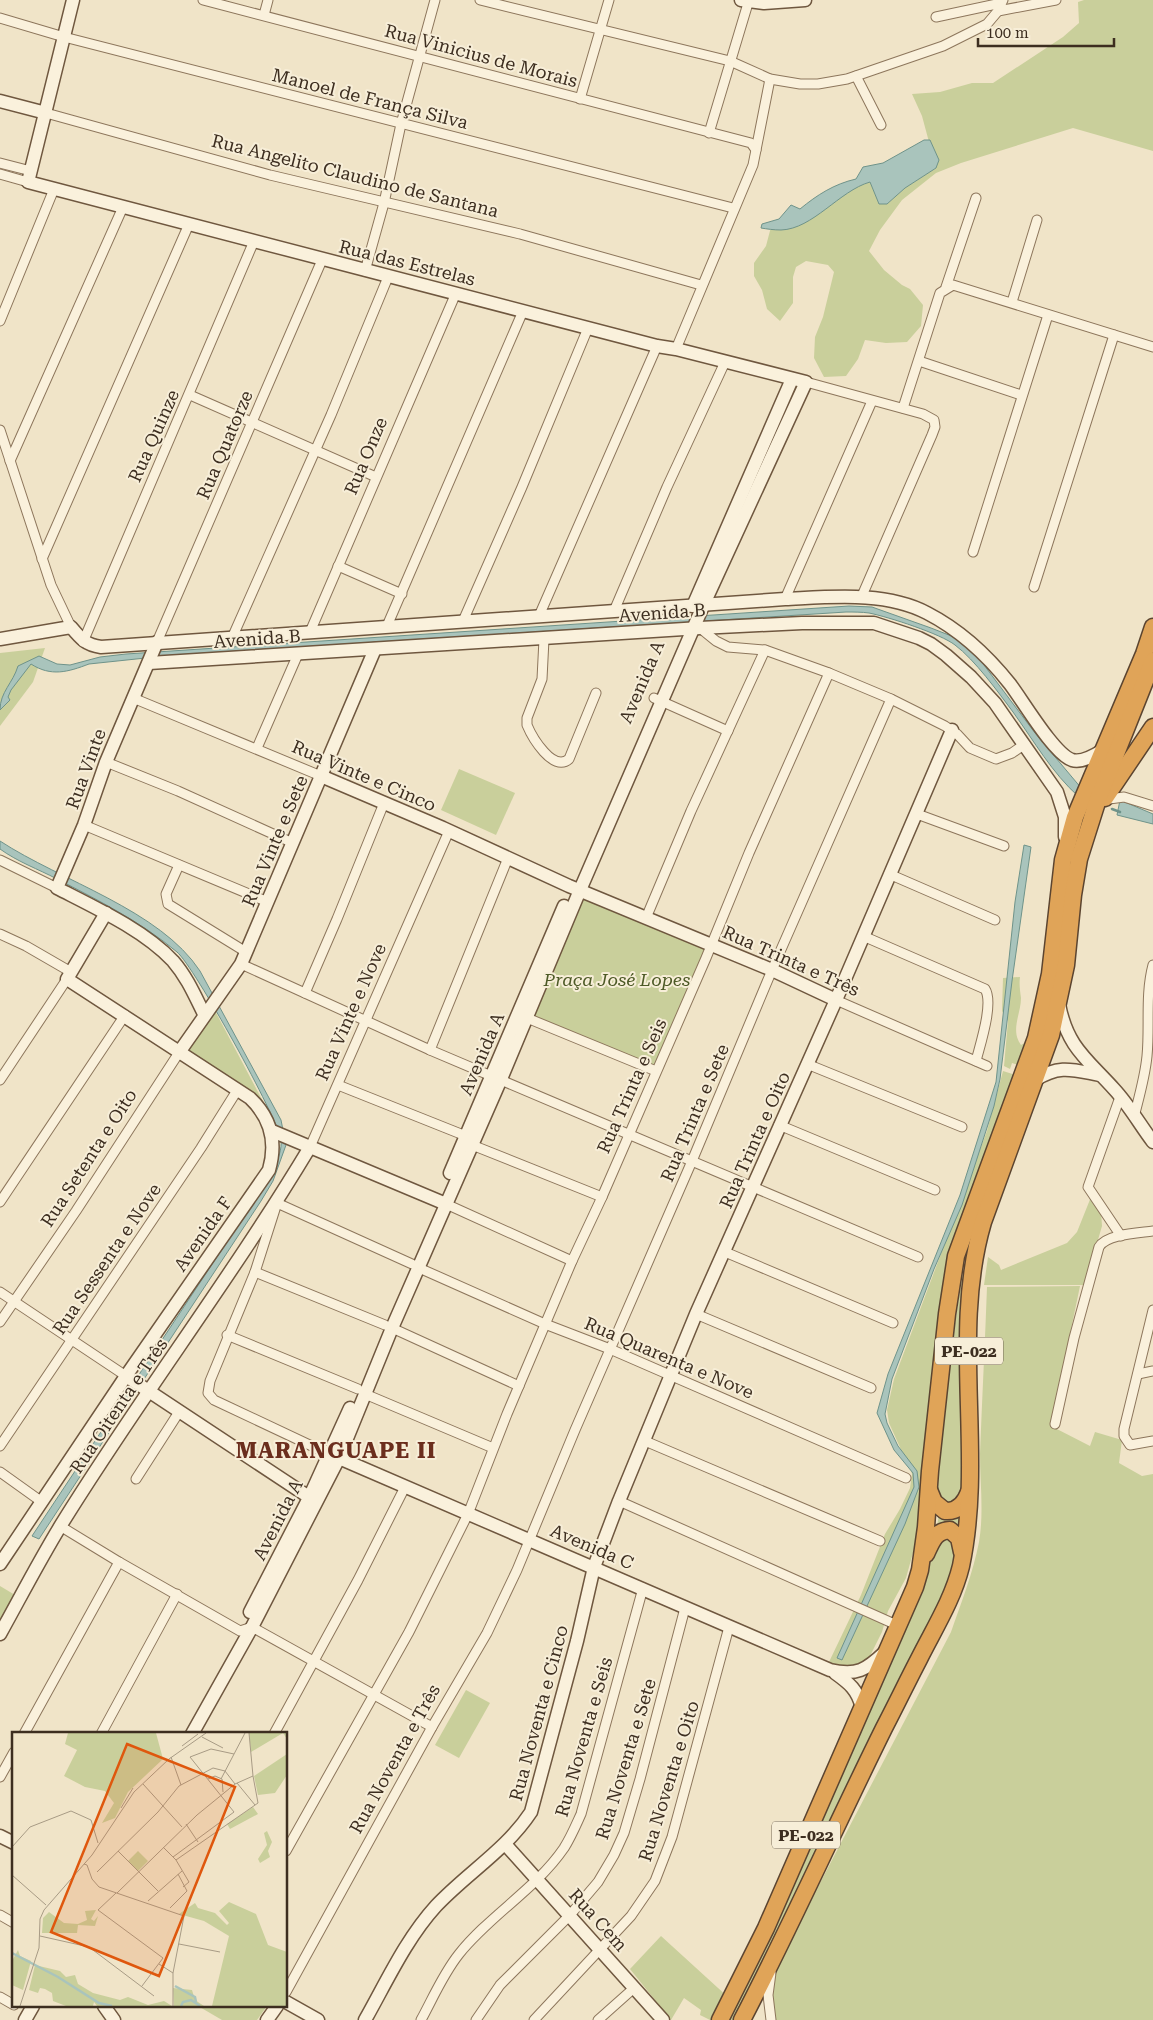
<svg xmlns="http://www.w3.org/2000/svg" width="1153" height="2020" font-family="'Roboto Serif',serif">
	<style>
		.green { fill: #c9cf9b }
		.water { fill: #a9c4bc; stroke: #6f938a }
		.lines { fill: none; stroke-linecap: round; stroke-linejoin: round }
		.stream { stroke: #6f938a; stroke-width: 2.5 }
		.street-casing { stroke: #8d765c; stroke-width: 11 }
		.secondary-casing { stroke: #6f573f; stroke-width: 15 }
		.highway-casing { stroke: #5b4430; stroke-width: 19 }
		.street { stroke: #faf1dc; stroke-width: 9 }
		.secondary { stroke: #faf1dc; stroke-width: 12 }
		.highway { stroke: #e0a458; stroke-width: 16 }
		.labels { text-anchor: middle; stroke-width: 4; stroke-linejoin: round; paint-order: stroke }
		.shield { fill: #f7eed8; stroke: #756857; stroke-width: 1 }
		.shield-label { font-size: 16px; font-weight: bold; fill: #3d2e20 }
		.street-label { font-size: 18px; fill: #3d2e20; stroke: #f7eed8 }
		.park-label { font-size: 18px; font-style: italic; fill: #4d5a26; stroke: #f7eed8 }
		.district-label { font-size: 22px; font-weight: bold; letter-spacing: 1px; fill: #6b2e1e; stroke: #f7eed8 }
		.inset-river { fill: none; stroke: #a9c4bc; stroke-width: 2.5 }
		.inset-road { fill: none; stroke: #a89b85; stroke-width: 1 }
		.view { fill: #df570d; fill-opacity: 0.15; stroke: #df570d; stroke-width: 2.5 }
		.inset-edge { fill: none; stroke: #3d2e20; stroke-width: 2.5 }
	</style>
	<rect width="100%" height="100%" fill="#f0e4c8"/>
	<g class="green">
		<path d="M1084,0H1153V151L1073,128L961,163L936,173L902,200L880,230L869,251L884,270L902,285L910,289L923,305L921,326L907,342L886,343L865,340L858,359L846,376L824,377L814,358L815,337L823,317L834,272L828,265L806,261L796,267L793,277V303L780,321L767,309L762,290L754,276V263L766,246L771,227L858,186L870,182L879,203L887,204L905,188L936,168L922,116L912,94L940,92L972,83H993L1063,37L1079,23L1078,2Z"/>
		<path d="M45,648L33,682L0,726V653Z"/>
		<path d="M459,769L515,793L496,835L441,810Z"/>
		<path d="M580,890L710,944L655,1071L526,1016Z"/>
		<path d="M1020,977C1019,984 1020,990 1021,998C1021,1014 1010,1030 1021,1045L1028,1041L1018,1065L1012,1063L1010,1069L1004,1066L1008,1021L1002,1011L1003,978Z"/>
		<path d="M213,1007L268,1111L183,1050Z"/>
		<path d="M1003,1071L1019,1076L954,1255L916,1542L906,1578L888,1611L882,1632L868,1660L855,1668H841L829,1662L861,1595L885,1534L900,1509L910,1488L912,1474L889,1423L887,1410L894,1379L987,1131Z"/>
		<path d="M1091,1197L1101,1212L1102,1226L1085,1285H984L988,1257L999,1265L1001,1270L1067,1243L1077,1232Z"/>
		<path d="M971,1253L963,1499L940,1506L932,1472L962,1278Z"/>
		<path d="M1080,1286L1051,1426L1090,1446L1095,1432L1122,1440L1119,1463L1142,1476L1153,1474V2020H772V1975L951,1632C961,1603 973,1573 979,1542C984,1513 980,1483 980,1454C982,1399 985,1343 987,1287Z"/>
		<path d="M940,1509L963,1516L960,1525L951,1523L937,1526Z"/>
		<path d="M950,1532L961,1557L741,2020H710L700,2015L701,2010L684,1998L671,2020L630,1969L661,1936L729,1998L932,1545Z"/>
		<path d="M0,1586L20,1598L0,1621Z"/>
		<path d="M466,1690L490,1703L459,1758L435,1745Z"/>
		<path d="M198,2006H267L257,2020H222Z"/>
	</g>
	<g class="water">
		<path d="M924,140H930L939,160L936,168L905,188L887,204H879L870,182C839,191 813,229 781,230C774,230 767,229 761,228L762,224L779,219L791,205L800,209C817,195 834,184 856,179L863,167L883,163Z"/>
		<path d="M849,606L872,607L931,628L959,639L981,661L1035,733L1082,789L1079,797C1052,773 1034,741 1013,712C998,692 975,660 955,645C941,634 889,617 869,613C862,612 854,612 846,612L174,655L89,664C68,672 51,677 31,664L11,690L8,697L10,700L0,710C0,692 13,683 18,666L39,656L57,664L70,665L100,657L126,654Z"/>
		<path d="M1120,800L1153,814V824L1117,815Z"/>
		<path d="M0,841C61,881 160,910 200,971L281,1120L286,1145L273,1181L261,1201L39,1539L32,1536L258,1195C267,1181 283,1157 281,1140C278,1118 194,966 177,952C141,922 98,900 57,879C38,869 18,862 0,849Z"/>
		<path d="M1024,845L1031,847L1012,981L1000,1079L994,1106L962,1205L934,1269L892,1379L885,1414L887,1423L898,1446L917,1471L919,1487L905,1524L842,1660L837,1658L914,1487L913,1473L894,1450L877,1413L888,1374L960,1195L996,1082L1015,902Z"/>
	</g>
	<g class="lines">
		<path class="stream" d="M1112,809L1120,812"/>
		<g class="street-casing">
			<g id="street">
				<path d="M203,0L751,143L756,150L753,165L676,349"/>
				<path d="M480,0L730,61L770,79L800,84H818L847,79L943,46L987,24L998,11L1003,0"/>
				<path d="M998,11L1056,0"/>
				<path d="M264,15L268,0"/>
				<path d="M936,17L1001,3"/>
				<path d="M0,18L64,37L733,208"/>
				<path d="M856,76L881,125"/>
				<path d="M580,99L609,0"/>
				<path d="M46,113L270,175L520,234L701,285"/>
				<path d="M709,133L749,0"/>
				<path d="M756,150L770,79"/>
				<path d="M0,163L31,171"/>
				<path d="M0,174L28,182"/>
				<path d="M365,271L384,203L401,124L435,0"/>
				<path d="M946,287L976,198"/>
				<path d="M1012,302L1037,220"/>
				<path d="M0,321L54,189"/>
				<path d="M919,361L1021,395"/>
				<path d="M806,382L923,414L934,420L935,427L932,435L861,598"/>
				<path d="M190,395L376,477"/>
				<path d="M903,408L940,293L953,285L1153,347"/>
				<path d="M0,430L51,585L71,627"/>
				<path d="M10,461L123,207"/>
				<path d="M973,552L1048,315"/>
				<path d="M42,559L189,224"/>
				<path d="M338,566L402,594"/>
				<path d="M1034,587L1114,335"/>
				<path d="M785,599L872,401"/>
				<path d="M614,611L667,487L725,362"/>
				<path d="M539,616L657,346"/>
				<path d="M463,621L522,487L588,328"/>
				<path d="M387,626L523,311"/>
				<path d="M700,628L716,641L728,647L765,650L829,673L891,699L945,726L957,734L970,748L996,759L1012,753L1025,744"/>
				<path d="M310,632L456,293"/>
				<path d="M232,638L331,415L388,277"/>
				<path d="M544,639L542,679L527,718V725C532,737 553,773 569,759L596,693"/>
				<path d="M83,642L254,241"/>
				<path d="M157,642L322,260"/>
				<path d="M133,698L321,776"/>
				<path d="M654,698L728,731"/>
				<path d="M257,748L298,654"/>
				<path d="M106,762L178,791L293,843"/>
				<path d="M1102,800L1124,797L1153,806"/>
				<path d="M917,814L1004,846"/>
				<path d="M84,825L268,902"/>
				<path d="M0,860L57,888"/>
				<path d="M179,865L166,894L168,904L246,952"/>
				<path d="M889,874L995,920"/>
				<path d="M646,918L691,811L765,650"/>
				<path d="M0,934L26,946L71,972"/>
				<path d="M863,936L985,989C994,1003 980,1045 976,1061"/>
				<path d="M241,964L430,1050L918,1257"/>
				<path d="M305,993L337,919L384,803"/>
				<path d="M836,1000L987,1066"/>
				<path d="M527,1018L656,1071"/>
				<path d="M430,1050L508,858"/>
				<path d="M807,1064L962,1127"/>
				<path d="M0,1080L67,979"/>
				<path d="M338,1085L466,1136"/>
				<path d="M1120,1097L1088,1187L1121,1236"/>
				<path d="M1134,1117C1139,1097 1145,1077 1147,1056C1150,1026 1145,995 1153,965"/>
				<path d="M779,1125L935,1190"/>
				<path d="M472,1145L602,1197"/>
				<path d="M310,1147L449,831"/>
				<path d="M0,1202L125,1015"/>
				<path d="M446,1204L572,1261"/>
				<path d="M725,1252L893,1323"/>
				<path d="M419,1268L545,1324L610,1349L906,1478"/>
				<path d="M255,1272L385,1325"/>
				<path d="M0,1292L129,1378"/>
				<path d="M1153,1310L1124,1429V1436L1130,1445L1153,1441"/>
				<path d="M696,1314L871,1388"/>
				<path d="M0,1322L76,1211L180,1051"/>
				<path d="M392,1328L519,1386"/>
				<path d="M227,1335L358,1389"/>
				<path d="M1138,1374L1153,1371"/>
				<path d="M365,1394L493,1448"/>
				<path d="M1055,1424L1074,1338L1099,1247C1106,1234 1139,1233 1153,1231"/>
				<path d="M645,1441L880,1541"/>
				<path d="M0,1446L201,1148L238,1089"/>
				<path d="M333,1456L214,1400L208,1393L210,1381L255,1272L277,1203L412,1264"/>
				<path d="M0,1472L42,1502"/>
				<path d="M136,1479L179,1412"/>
				<path d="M619,1501L899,1626"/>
				<path d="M60,1526L119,1562L240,1631L252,1627L432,1727"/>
				<path d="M24,1734L119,1562"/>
				<path d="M101,1734L177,1594"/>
				<path d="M274,1734L358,1580L405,1487"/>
				<path d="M0,1777L14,1752"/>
				<path d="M286,1851L409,1632L468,1514L507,1414L572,1261L602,1197L706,958L749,853L829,673"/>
				<path d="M0,1915L14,1923"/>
				<path d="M286,1992L432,1727L487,1633L517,1570L575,1430L692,1161L772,970L891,699"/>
				<path d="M0,1997L14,2005"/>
				<path d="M421,2020C433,1998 443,1974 459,1954C490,1915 536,1889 564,1848C571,1837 576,1825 581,1814L643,1588"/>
				<path d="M476,2020L500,1985L570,1915L598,1882L614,1855L624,1833L640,1779L685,1608"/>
				<path d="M534,2020L631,1916L655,1881L672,1837L729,1627"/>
				<path d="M598,2020L634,1988"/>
				<path d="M771,2020L768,1995L771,1973"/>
			</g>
		</g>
		<g class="secondary-casing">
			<g id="secondary">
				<path d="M73,0L28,182L657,346L676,349L806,382L703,606L580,890L501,1079L392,1328L339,1458L252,1627L192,1734"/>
				<path d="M741,0L764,3L805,0"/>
				<path d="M0,101L46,113"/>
				<path d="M693,606L792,379"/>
				<path d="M0,639L71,627C81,639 86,645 101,647L785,599C830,597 886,591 927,613C960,630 987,655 1010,684C1023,701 1054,754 1072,760C1082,763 1095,755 1103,750"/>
				<path d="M157,642L106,762L84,825L57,888C94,907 144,930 173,961C187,977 195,996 204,1014"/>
				<path d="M149,663L700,628L802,623H874L919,638L931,644L946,655L971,677L995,703L1057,792L1065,817V837"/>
				<path d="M321,776L443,828L569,886L772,970L836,1000"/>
				<path d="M1059,1004C1067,1047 1087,1059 1114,1089C1129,1105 1140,1125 1153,1142"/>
				<path d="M180,1051L241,964L375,649"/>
				<path d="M1035,1080C1060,1064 1073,1070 1100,1075"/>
				<path d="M272,1131L446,1204"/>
				<path d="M450,1173L564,906"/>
				<path d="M129,1378L315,1501"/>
				<path d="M339,1458L830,1670C857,1676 866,1670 885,1652"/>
				<path d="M0,1564L126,1376L269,1170C277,1142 271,1118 250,1098L67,979L106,913"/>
				<path d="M250,1612L309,1498L350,1408"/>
				<path d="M0,1634C20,1598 39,1561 61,1525C140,1397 232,1277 310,1147"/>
				<path d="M835,1673C849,1683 858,1690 862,1708"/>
				<path d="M0,1836L14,1843"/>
				<path d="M505,1844L663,2020"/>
				<path d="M286,2002L318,2020"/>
				<path d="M104,2006L114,2020"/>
				<path d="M25,2020L33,2006"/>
				<path d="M267,2020L277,2006"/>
				<path d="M365,2020C387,1981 406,1939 436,1906C467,1873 506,1850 531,1812L577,1641L594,1567L619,1501L696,1314L836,1000L952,730"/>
			</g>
		</g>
		<g class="highway-casing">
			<g id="highway">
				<path d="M1105,798L1153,727"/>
				<path d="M929,1490L934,1502L945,1511C958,1512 965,1503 969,1492"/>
				<path d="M926,1554C932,1541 935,1531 950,1530L959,1538L962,1552"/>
				<path d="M720,2020L766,1928L915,1587L920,1570L926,1527L930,1471L947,1314L956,1256L1036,1038L1050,974L1063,860L1075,817L1144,654L1153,627"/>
				<path d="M742,2020C792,1924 836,1825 884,1728C896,1705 907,1682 919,1659C934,1629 953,1599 961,1566C985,1453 950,1334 983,1222L1051,1035L1066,965L1073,895L1079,859L1098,799L1153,661"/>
			</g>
		</g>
		<use href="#street" class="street"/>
		<use href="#secondary" class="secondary"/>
		<use href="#highway" class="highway"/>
	</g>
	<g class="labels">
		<g class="shield">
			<rect x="935" y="1337.5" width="68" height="27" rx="4"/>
			<rect x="772" y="1821.5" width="68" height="27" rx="4"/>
		</g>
		<g class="shield-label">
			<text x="969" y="1357">PE-022</text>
			<text x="806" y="1841">PE-022</text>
		</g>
		<g class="street-label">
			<text transform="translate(481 56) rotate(15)" y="6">Rua Vinicius de Morais</text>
			<text transform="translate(370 99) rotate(14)" y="6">Manoel de França Silva</text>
			<text transform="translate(355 176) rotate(14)" y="6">Rua Angelito Claudino de Santana</text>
			<text transform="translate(407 263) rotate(14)" y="6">Rua das Estrelas</text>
			<text transform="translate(154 436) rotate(-66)" y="6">Rua Quinze</text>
			<text transform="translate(225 445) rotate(-67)" y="6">Rua Quatorze</text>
			<text transform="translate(366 456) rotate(-67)" y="6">Rua Onze</text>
			<text transform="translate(662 613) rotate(-4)" y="6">Avenida B</text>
			<text transform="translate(257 639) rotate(-4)" y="6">Avenida B</text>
			<text transform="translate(642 682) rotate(-67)" y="6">Avenida A</text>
			<text transform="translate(86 769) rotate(-70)" y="6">Rua Vinte</text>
			<text transform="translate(364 776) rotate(23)" y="6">Rua Vinte e Cinco</text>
			<text transform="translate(275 841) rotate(-67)" y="6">Rua Vinte e Sete</text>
			<text transform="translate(791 961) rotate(24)" y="6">Rua Trinta e Três</text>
			<text transform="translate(351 1012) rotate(-66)" y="6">Rua Vinte e Nove</text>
			<text transform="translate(482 1054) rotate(-67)" y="6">Avenida A</text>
			<text transform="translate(632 1086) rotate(-66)" y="6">Rua Trinta e Seis</text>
			<text transform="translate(695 1113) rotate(-67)" y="6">Rua Trinta e Sete</text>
			<text transform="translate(755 1140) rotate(-66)" y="6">Rua Trinta e Oito</text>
			<text transform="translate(89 1158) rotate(-57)" y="6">Rua Setenta e Oito</text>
			<text transform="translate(203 1234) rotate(-55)" y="6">Avenida F</text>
			<text transform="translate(107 1259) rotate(-56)" y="6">Rua Sessenta e Nove</text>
			<text transform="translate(669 1358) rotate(23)" y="6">Rua Quarenta e Nove</text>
			<text transform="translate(119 1406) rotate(-56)" y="6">Rua Oitenta e Três</text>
			<text transform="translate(278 1520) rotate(-63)" y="6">Avenida A</text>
			<text transform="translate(592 1547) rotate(23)" y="6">Avenida C</text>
			<text transform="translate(539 1713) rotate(-75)" y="6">Rua Noventa e Cinco</text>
			<text transform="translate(584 1737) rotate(-74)" y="6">Rua Noventa e Seis</text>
			<text transform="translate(395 1759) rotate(-61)" y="6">Rua Noventa e Três</text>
			<text transform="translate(626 1759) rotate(-73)" y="6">Rua Noventa e Sete</text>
			<text transform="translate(669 1781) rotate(-73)" y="6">Rua Noventa e Oito</text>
			<text transform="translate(598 1920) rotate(48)" y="6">Rua Cem</text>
		</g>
		<g class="park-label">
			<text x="617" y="986">Praça José Lopes</text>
		</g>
		<g class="district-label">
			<text x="336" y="1458">MARANGUAPE II</text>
		</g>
	</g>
	<g transform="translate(12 1732)">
		<rect width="275" height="275" fill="#f0e4c8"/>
		<path d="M56,1H144L151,27L116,60L103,86L90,91L102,71L93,59L73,55L52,44L65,18L53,12ZM237,1H275V7L271,1L239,20ZM275,22V43L263,61L246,63L242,44ZM241,75L246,82L218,97L215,92ZM255,99L260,110L256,119L258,125L248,131L246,127L255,113L252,101ZM126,119L136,129L126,139L116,129ZM217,170L244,182L256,213L275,220V274H200L217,204L192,189L167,182L183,171L186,176L203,181L215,193L217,191L207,179ZM84,178L79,187L82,189L86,184L83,194L66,193L65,201H30L31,186L37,180L52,191L66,192L75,188L73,179ZM6,218L8,224L19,229L11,258L0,253V229ZM23,233L48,239L54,245L63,243L66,252L81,261L108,268L116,265L136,273L152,269L160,274H85L82,270L81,274H54L41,269L40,261L33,257L28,256L26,261L17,258ZM161,256L180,258L183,268L192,274H162Z" fill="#c9cf9b"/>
		<path class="inset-river" d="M0,221L46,245L87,271L100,274M163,254L183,265L184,270M169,274L171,270L179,268L188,274"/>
		<path class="inset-road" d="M190,5L211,16M170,14L186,2M159,25L169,53M196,47L203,44L210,47L211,60M209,47L233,1M225,51L243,73M131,52L170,95M109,76L121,56M174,92L186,110M0,115L18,95L59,79L79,88L86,111M151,115L164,128L177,150L171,155M106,119L146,159M161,125L222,80L178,25L199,17L222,22M164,128L246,71L241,44M72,132L75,133L80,147L87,155L172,184L161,241V274M85,140L146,80L167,54L201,36L213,39L223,52M0,143L34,173M104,161L86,178L151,226L130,254M105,161L185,83L223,52L241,44L237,1M136,169L170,139M158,176L175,159L166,142M28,204L77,215L142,264M167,212L208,220M147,232L161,241M8,274L27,216L28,187L32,178L80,123L122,60L157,27L194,1"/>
		<path class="view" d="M115,12L223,55L147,244L39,200Z"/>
		<rect width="275" height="275" class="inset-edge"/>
	</g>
	<path d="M978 38v8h136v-8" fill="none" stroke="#3d2e20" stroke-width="2.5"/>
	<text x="986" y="38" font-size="15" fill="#3d2e20" stroke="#f7eed8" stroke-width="4" paint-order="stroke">100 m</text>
</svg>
